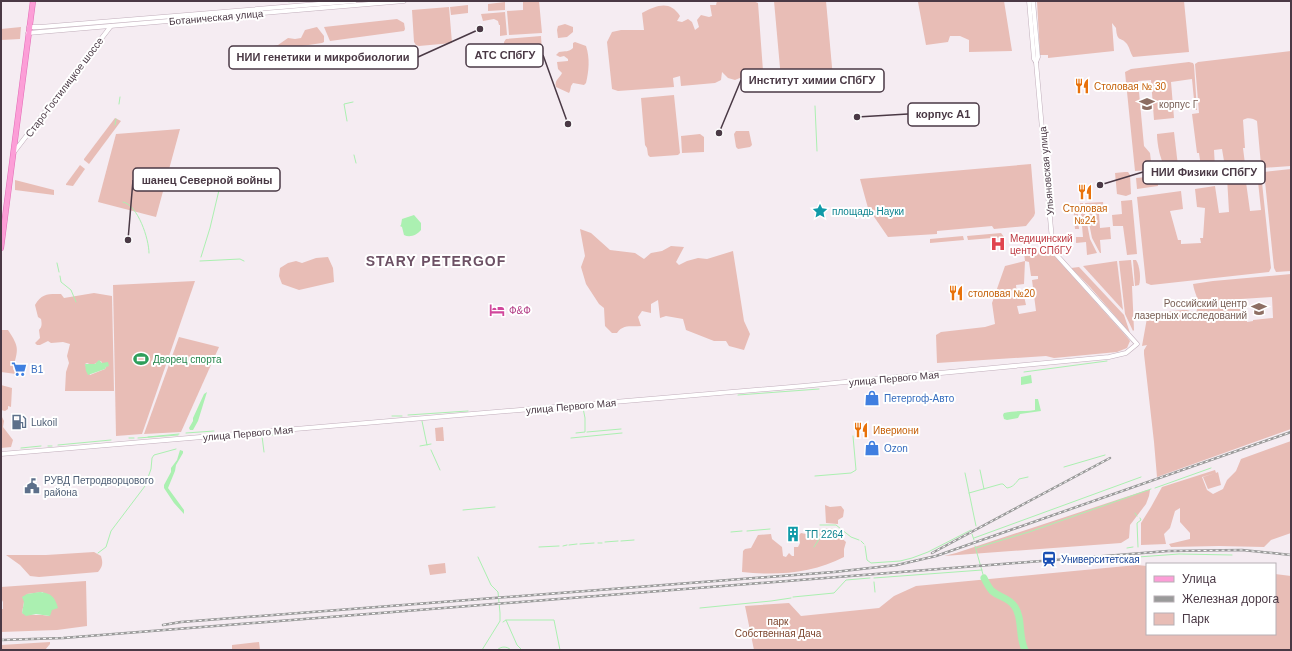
<svg xmlns="http://www.w3.org/2000/svg" width="1292" height="651" font-family="Arial,sans-serif">
	<style>
		.green { fill: #e8bdb6; fill-rule: evenodd }
		.water { fill: #abf0b1 }
		.lines { fill: none; stroke-linecap: round; stroke-linejoin: round }
		.stream { stroke: #abf0b1; stroke-width: 1 }
		.river { stroke: #abf0b1; stroke-width: 7 }
		.minor-casing { stroke: #c1aebb; stroke-width: 5 }
		.major-casing { stroke: #e26db6; stroke-width: 6 }
		.minor { stroke: #fff; stroke-width: 4 }
		.major { stroke: #fc9ed7; stroke-width: 5 }
		.rail-casing { stroke: #9a9a9a; stroke-width: 2.5 }
		.rail { stroke: #fff; stroke-width: 1; stroke-dasharray: 3; stroke-linecap: butt }
		.labels { text-anchor: middle; stroke-width: 4; stroke-linejoin: round; paint-order: stroke }
		.street-label { font-size: 10px; fill: #4a3945; stroke: #fff }
		.food-label { font-size: 10px; fill: #c56008; stroke: #fff; text-anchor: start }
		.education-label { font-size: 10px; fill: #785e54; stroke: #fff; text-anchor: start }
		.culture-label { font-size: 10px; fill: #0d838f; stroke: #fff; text-anchor: start }
		.health-label { font-size: 10px; fill: #be3a42; stroke: #fff; text-anchor: start }
		.hotel-label { font-size: 10px; fill: #b23c85; stroke: #fff; text-anchor: start }
		.leisure-label { font-size: 10px; fill: #27864d; stroke: #fff; text-anchor: start }
		.shop-label { font-size: 10px; fill: #366cbe; stroke: #fff; text-anchor: start }
		.service-label { font-size: 10px; fill: #4e5e75; stroke: #fff; text-anchor: start }
		.transit-label { font-size: 10px; fill: #164399; stroke: #fff; text-anchor: start }
		.park-label { font-size: 10px; fill: #7c442c; stroke: #fff }
		.district-label { font-size: 14px; font-weight: bold; letter-spacing: 1px; fill: #6d5165; stroke: #fff }
		.leader { fill: none; stroke: #4a3945; stroke-width: 1.5 }
		.callout-dot { fill: #4a3945; stroke: #fff; stroke-width: 1.5 }
		.callout { fill: #fff; stroke: #4a3945; stroke-width: 1.5 }
		.callout-label { font-size: 11px; text-anchor: middle; font-weight: bold; fill: #4a3945 }
	</style>
	<rect width="100%" height="100%" fill="#f5ecf2"/>
	<g class="green">
		<path d="M523,1H539L542,33L509,35L507,11L523,10Z"/>
		<path d="M717,1H753L758,3L763,71C759,78 755,75 748,76C744,76 740,78 735,80L728,78L722,72L721,80L715,83L681,86L680,76L673,78L674,87L618,91L612,89L607,42L612,32L621,30H644L642,13C657,5 670,0 680,16L677,21L682,22L688,19L692,22L695,30L699,27L697,20L701,15L709,17L712,16L710,5H716Z"/>
		<path d="M774,1H826L833,78L781,79Z"/>
		<path d="M912,1H1004L1012,51L969,52V40L960,36H950L948,42L926,45L918,2Z"/>
		<path d="M1037,1H1184L1189,52L1133,57C1130,53 1130,48 1127,44C1121,36 1117,43 1116,28L1112,23L1114,51L1048,58V55H1040Z"/>
		<path d="M505,2V10L488,11V4Z"/>
		<path d="M468,5V13L451,15L450,7Z"/>
		<path d="M449,7L452,43L419,46L416,45L414,42L412,10Z"/>
		<path d="M505,12L507,35L500,36V25H499L498,21L494,19L483,21L481,14Z"/>
		<path d="M397,19L404,23L405,29L404,31L330,41L324,27Z"/>
		<path d="M565,24L573,27V32L567,37L558,38L557,30L558,26Z"/>
		<path d="M21,27L20,39L1,40V29Z"/>
		<path d="M317,27L324,36V42L322,43L268,51L269,47L278,45L288,38L295,39L301,38L305,30Z"/>
		<path d="M541,36L542,51L505,55L504,42L506,39Z"/>
		<path d="M575,42L586,46C590,58 589,71 586,83L584,85L573,83L571,86L570,91L569,93L556,87C554,80 560,78 562,73L558,69L557,62L568,61V59L564,56L560,57L556,55L559,52C565,51 569,52 573,48V43Z"/>
		<path d="M1291,51V166L1263,168L1261,165L1257,121C1253,118 1247,117 1243,120L1245,148H1243L1245,164L1225,167L1222,149L1214,150L1215,168L1192,171V168L1201,167L1199,153H1197L1192,114L1199,113L1195,64L1198,62Z"/>
		<path d="M1189,62L1193,63L1194,65L1197,110H1195L1192,79L1171,82L1174,118L1154,120L1151,80L1138,81L1144,146L1150,153L1152,170L1135,171L1125,72L1131,69Z"/>
		<path d="M674,95L680,153L678,155L650,157L648,155L647,148L645,145L641,98Z"/>
		<path d="M115,118L121,121L89,164L84,160V159Z"/>
		<path d="M180,129L156,217L98,202L116,134Z"/>
		<path d="M736,131H749L752,145L750,147L738,149L736,147L734,134Z"/>
		<path d="M1174,132L1178,166L1167,167C1160,164 1157,142 1157,134Z"/>
		<path d="M700,134L704,137V152L682,153L681,136Z"/>
		<path d="M1031,164L1035,213L1034,216L1026,226L994,229L992,226L937,231V234L888,237L868,208L860,179Z"/>
		<path d="M80,165L85,169L73,186L66,185V184Z"/>
		<path d="M1291,169V271L1276,272L1274,268L1264,172Z"/>
		<path d="M1125,172H1128L1130,175L1131,194L1126,196L1117,194L1115,173Z"/>
		<path d="M1257,172L1261,173L1271,268L1269,272L1151,285L1146,283L1137,197L1181,191L1183,209L1170,211L1178,240H1181V244L1201,243L1200,238H1203L1205,208L1197,207L1195,189L1215,186L1219,213L1229,212L1227,177L1245,175L1250,211L1261,210Z"/>
		<path d="M1157,176L1158,186L1137,189L1136,178Z"/>
		<path d="M15,180L54,190V195L15,190Z"/>
		<path d="M1132,200L1137,254L1127,255L1123,226H1113L1112,215L1122,214L1121,201Z"/>
		<path d="M1103,202L1104,214H1099L1100,228L1110,227L1111,239L1100,240L1101,253H1100L1092,238L1085,203Z"/>
		<path d="M1080,203H1083L1090,239L1097,253L1087,255L1086,242L1076,243V237H1083Z"/>
		<path d="M1073,204H1077L1079,229H1075Z"/>
		<path d="M580,229L591,233L610,250L635,253L644,259L651,253L662,251L671,246L684,247L676,262L679,265L687,261L698,258L707,259L733,251L744,321L750,334L744,350L729,346L726,341H714L686,330L683,319L666,316L660,318L658,300L651,304V313L642,311L638,317L641,326C631,327 623,324 617,333H612L605,326L604,308L599,304L586,284L581,267L585,256Z"/>
		<path d="M1001,233L1004,237L968,240L967,236Z"/>
		<path d="M963,236L964,240L930,243V239Z"/>
		<path d="M1049,250L1127,337L1130,341L1127,348L1117,352L1054,358L1046,356L937,363L936,335L941,332L985,327L995,324L992,303L1005,266L1025,261L1024,252ZM1025,261L1029,262L1031,276H1038V279L1032,280L1036,311L1019,314L1017,306L1026,305L1024,296H1017L1016,285L1024,284Z"/>
		<path d="M328,257L333,268L334,282L299,290L282,284L279,276L280,268L288,263L296,261L302,263L316,258Z"/>
		<path d="M1131,260L1134,286H1132L1134,330L1133,331L1125,314L1119,261Z"/>
		<path d="M1133,260H1136C1140,266 1141,279 1139,285L1135,286Z"/>
		<path d="M1117,261L1123,310L1083,266Z"/>
		<path d="M1079,267L1124,315L1130,333L1090,287L1071,268Z"/>
		<path d="M1291,274V429L1157,477L1154,442L1144,354V350L1147,345L1142,346L1147,318C1153,312 1178,310 1187,310C1190,311 1193,312 1196,313C1201,299 1195,297 1193,284L1213,281ZM1272,297L1273,318L1253,320V321L1247,322L1246,309H1242L1241,299Z"/>
		<path d="M195,281L142,434L116,436L113,285Z"/>
		<path d="M94,293L112,296L114,391H65L66,372L69,363L67,356L70,344L63,342L51,343L48,341L40,345H37L35,343L40,338L39,330C42,327 42,324 41,319L38,317L35,305C42,293 48,294 61,294L64,298ZM101,361L102,363H106L107,365L105,369L90,375L85,364L87,363L92,365Z"/>
		<path d="M1,330H8C20,348 18,349 13,369L16,374L1,372Z"/>
		<path d="M179,337L219,347L181,432L144,434Z"/>
		<path d="M1,385L12,388L11,407L8,406V409L5,411L1,410Z"/>
		<path d="M1,415L4,421L3,427L13,440L11,447L1,448Z"/>
		<path d="M443,427L444,441H436L435,428Z"/>
		<path d="M1291,441V533L1271,540L1264,547L1219,546L1171,547L1169,544L1190,539V533L1180,522V508L1175,511L1170,528L1164,534L1166,544L1141,545V523L1151,507L1162,487L1215,470L1216,473L1218,472L1221,485L1208,489L1203,477L1215,473L1202,477L1207,490L1213,494L1223,489L1227,480L1236,471L1241,459Z"/>
		<path d="M1147,490H1150L1149,496L1146,504L1130,525L1129,538L1121,543L944,556L956,553Z"/>
		<path d="M825,505L830,507L841,506L844,510L843,517L838,520V524L826,523Z"/>
		<path d="M831,528L846,542L844,549V557C814,573 776,576 742,572L743,551L745,549L751,548L758,535L771,534L772,539L782,547L783,556L786,557L789,553L792,556H794V547H798L800,543L798,536L801,533L806,534L817,530Z"/>
		<path d="M94,552L101,556C103,563 103,566 98,572L39,577L30,576L20,565L6,555H46Z"/>
		<path d="M445,563L446,573L430,575L428,565Z"/>
		<path d="M1137,565L1147,566V634H1275V574L1291,576V650H754L745,606L789,603L801,616L879,608L894,596L916,586Z"/>
		<path d="M86,581L87,626L57,630L1,632V609H3V602L1,598V587ZM43,592L49,616C40,614 32,616 22,613L24,602L27,594Z"/>
		<path d="M50,642V644L45,650H1V645Z"/>
		<path d="M259,642L260,650H232V645Z"/>
	</g>
	<g class="water">
		<path d="M414,215L421,223V230C417,235 410,238 404,235L402,227L400,226L401,225L402,219Z"/>
		<path d="M99,360L102,363L108,362L109,366L106,367L105,369L88,375L86,371L85,364H95Z"/>
		<path d="M1031,375L1032,383L1021,385V377Z"/>
		<path d="M207,392L198,421L193,430H190L189,428L193,421V418L204,394Z"/>
		<path d="M1035,399H1038L1041,411L1020,414L1018,418L1007,420L1004,419L1003,415L1004,413C1016,410 1024,412 1035,410Z"/>
		<path d="M180,450L183,451V453L176,465L175,471L168,488L184,510V514L174,503L164,488V485L171,472V468L177,460Z"/>
		<path d="M40,592C51,593 55,597 58,608L52,610L50,616L36,614L26,616L22,613L24,602L22,597L27,594Z"/>
	</g>
	<g class="lines">
		<g class="stream">
			<path d="M289,2V1"/>
			<path d="M119,104L120,97"/>
			<path d="M815,106L817,151"/>
			<path d="M347,121L344,104L353,102"/>
			<path d="M115,125L116,119"/>
			<path d="M354,155L356,163"/>
			<path d="M123,202C138,205 149,239 149,253"/>
			<path d="M201,257L210,228L219,190L213,186L205,185"/>
			<path d="M200,261L240,259L244,261"/>
			<path d="M57,263L59,272"/>
			<path d="M60,276L61,282L71,290L76,302"/>
			<path d="M1024,372L1107,361"/>
			<path d="M738,395L819,389"/>
			<path d="M408,415L468,411"/>
			<path d="M392,416H402"/>
			<path d="M422,421L427,445"/>
			<path d="M587,432L621,429"/>
			<path d="M186,433L214,431"/>
			<path d="M576,433L585,432V418L583,408"/>
			<path d="M148,437L179,434"/>
			<path d="M129,438H134"/>
			<path d="M138,438L178,435"/>
			<path d="M571,438L622,433"/>
			<path d="M58,445L111,440"/>
			<path d="M48,446H52"/>
			<path d="M420,446L431,444"/>
			<path d="M21,448L41,446"/>
			<path d="M431,450L440,470"/>
			<path d="M264,452L262,436L281,434"/>
			<path d="M1064,467L1105,455"/>
			<path d="M980,470L984,489"/>
			<path d="M965,473L976,526"/>
			<path d="M815,476L851,473L856,470L853,436"/>
			<path d="M1155,488L1211,468"/>
			<path d="M969,493L1001,484H1003L1007,488C1013,487 1015,484 1019,479L1028,477"/>
			<path d="M463,510L495,507"/>
			<path d="M1135,513L1137,516"/>
			<path d="M820,525H836L851,537L859,540"/>
			<path d="M747,531L770,529"/>
			<path d="M731,532L742,531"/>
			<path d="M972,534L974,540"/>
			<path d="M974,538L1141,477"/>
			<path d="M621,541L634,540"/>
			<path d="M861,541L864,544"/>
			<path d="M605,542L618,541"/>
			<path d="M598,543H602"/>
			<path d="M580,544L594,543"/>
			<path d="M569,545L577,544"/>
			<path d="M563,546L567,545"/>
			<path d="M865,546L867,560L871,563L900,561L912,558L928,552L971,530"/>
			<path d="M975,546L984,578"/>
			<path d="M539,547L559,546"/>
			<path d="M814,547L823,533"/>
			<path d="M1138,547L1137,523L1141,520L1140,518"/>
			<path d="M976,548L1032,531L1151,489"/>
			<path d="M1127,548L1133,547"/>
			<path d="M98,553L106,547L111,531L145,486L151,469L152,458L154,455L176,449"/>
			<path d="M478,557L491,585L498,592L500,613V621L482,650"/>
			<path d="M1138,557L1179,554L1232,555"/>
			<path d="M1090,561L1134,557"/>
			<path d="M874,578L982,570"/>
			<path d="M874,582L875,592"/>
			<path d="M793,597L834,593L846,580L870,578"/>
			<path d="M700,608L771,601L791,598"/>
			<path d="M506,620H554L560,650"/>
			<path d="M503,622L506,620L517,645L522,650"/>
			<path d="M497,650C501,646 507,646 511,650"/>
		</g>
		<path class="river" d="M984,578C986,582 989,588 992,591C1000,598 1009,597 1015,607C1023,619 1018,636 1025,650"/>
		<g class="minor-casing">
			<g id="minor">
				<path d="M1033,1L1038,57L1036,62"/>
				<path d="M29,27H40L355,1"/>
				<path d="M28,33L404,1"/>
				<path d="M14,152L111,26"/>
				<path d="M1,454L803,386L1109,357L1126,353L1137,344L1053,251L1036,62L1034,59L1029,1"/>
			</g>
		</g>
		<g class="major-casing">
			<path id="major" d="M1,248L33,1"/>
		</g>
		<use href="#minor" class="minor"/>
		<use href="#major" class="major"/>
		<g class="rail-casing">
			<g id="rail">
				<path d="M932,553L1110,458"/>
				<path d="M163,625L181,622L834,572L897,565L936,556L1291,432"/>
				<path d="M1,640L63,638L1168,551L1242,550L1291,555"/>
			</g>
		</g>
		<use href="#rail" class="rail"/>
	</g>
	<defs>
		<g id="restaurant-bare" transform="scale(1.2)"><path d="M-5-6h1v4h1v-4h1v4h1v-4h1v5L-1.5 .5V6h-2V.5L-5-1ZM5-6V6H3V1.5H1.5Q1.5-4 5-6Z" fill="#e8710a" stroke="#fff" stroke-width="2.5" paint-order="stroke"/></g>
		<g id="university-bare" transform="scale(1.2)"><path d="M0-5L7-2L0 1L-7-2ZM-4 1L0 2.5L4 1V4Q0 6-4 4Z" fill="#8d6e63" stroke="#fff" stroke-width="2.5" paint-order="stroke"/></g>
		<g id="sight-bare" transform="scale(1.2)"><path d="M0-6L1.8-2.2L6-1.7L2.9 1.2L3.7 5.4L0 3.3L-3.7 5.4L-2.9 1.2L-6-1.7L-1.8-2.2Z" fill="#0f9aa8" stroke="#fff" stroke-width="2.5" paint-order="stroke"/></g>
		<g id="hospital-bare" transform="scale(1.2)"><path d="M-5-5h3v3.5h4V-5h3V5h-3V1.5h-4V5h-3Z" fill="#e0444e" stroke="#fff" stroke-width="2.5" paint-order="stroke"/></g>
		<g id="hotel-bare" transform="scale(1.2)"><path d="M-6-4.5h1.5V1H6V5H4.5V3h-9V5H-6ZM-4 0a1.8 1.8 0 1 1 3.6 0ZM.5 0V-2.5h3Q6-2.5 6 0Z" fill="#d1479c" stroke="#fff" stroke-width="2.5" paint-order="stroke"/></g>
		<g id="stadium-bare" transform="scale(1.2)"><path d="M0-5a6.5 5 0 1 0 0 10a6.5 5 0 1 0 0-10ZM-3.5-1.8h7v3.6h-7Z" fill="#2e9e5b" stroke="#fff" stroke-width="2.5" paint-order="stroke"/></g>
		<g id="supermarket-bare" transform="scale(1.2)"><path d="M-6-5.5h2.5l.6 2H6L4.5 2H-2.5L-4.4-4H-6ZM-1.5 3.2a1.3 1.3 0 1 0 .1 0ZM3 3.2a1.3 1.3 0 1 0 .1 0Z" fill="#3f7fe0" stroke="#fff" stroke-width="2.5" paint-order="stroke"/></g>
		<g id="shop-bare" transform="scale(1.2)"><path d="M-5-2.5h2.3a2.7 3.5 0 0 1 5.4 0H5L5.5 6h-11ZM-1.5-2.5h3a1.5 2.3 0 0 0-3 0Z" fill="#3f7fe0" stroke="#fff" stroke-width="2.5" paint-order="stroke"/></g>
		<g id="fuel-bare" transform="scale(1.2)"><path d="M-5.5-6h7V0h2V4h1.3V-2.5L3-4.5l.8-.8L6-3V5H2.5V1h-1V6h-7ZM-4.2-4.7v3.2H.2V-4.7Z" fill="#5c6f8a" stroke="#fff" stroke-width="2.5" paint-order="stroke"/></g>
		<g id="civic-bare" transform="scale(1.2)"><path d="M-.6-6.5H3V-4.5H.6V-3L4-1V1h2V6H-6V1h2V-1L-.6-3ZM-1.2 2.5V6h2.4V2.5Z" fill="#5c6f8a" stroke="#fff" stroke-width="2.5" paint-order="stroke"/></g>
		<g id="building-bare" transform="scale(1.2)"><path d="M-4-6H4V6H1V3H-1V6H-4ZM-2.5-4.3h1.7v1.8h-1.7ZM.8-4.3h1.7v1.8H.8ZM-2.5-1h1.7V.8h-1.7ZM.8-1h1.7V.8H.8Z" fill="#0f9aa8" stroke="#fff" stroke-width="2.5" paint-order="stroke"/></g>
		<g id="station-bare" transform="scale(1.2)"><path d="M-3-6H3Q5-6 5-4V2Q5 4 3 4L4.5 6H3L1.5 4h-3L-3 6H-4.5L-3 4Q-5 4-5 2V-4Q-5-6-3-6ZM-3.5-4v3h7v-3ZM-3.5 1v1.5H-2V1ZM2 1v1.5H3.5V1Z" fill="#1a4fb4" stroke="#fff" stroke-width="2.5" paint-order="stroke"/></g>
	</defs>
	<g fill-rule="evenodd">
		<use href="#restaurant-bare" x="1082" y="86"/>
		<use href="#university-bare" x="1147" y="104"/>
		<use href="#restaurant-bare" x="1085" y="192"/>
		<use href="#sight-bare" x="820" y="211"/>
		<use href="#hospital-bare" x="998" y="244"/>
		<use href="#restaurant-bare" x="956" y="293"/>
		<use href="#university-bare" x="1259" y="309"/>
		<use href="#hotel-bare" x="497" y="310"/>
		<use href="#stadium-bare" x="141" y="359"/>
		<use href="#supermarket-bare" x="19" y="369"/>
		<use href="#shop-bare" x="872" y="398"/>
		<use href="#fuel-bare" x="19" y="422"/>
		<use href="#restaurant-bare" x="861" y="430"/>
		<use href="#shop-bare" x="872" y="448"/>
		<use href="#civic-bare" x="32" y="486"/>
		<use href="#building-bare" x="793" y="534"/>
		<use href="#station-bare" x="1049" y="559"/>
	</g>
	<g class="labels">
		<g class="street-label">
			<text transform="translate(216 17) rotate(-5)" y="4">Ботаническая улица</text>
			<text transform="translate(64 87) rotate(-53)" y="4">Старо-Гостилицкое шоссе</text>
			<text transform="translate(1046 171) rotate(-95)" y="4">Ульяновская улица</text>
			<text transform="translate(894 378) rotate(-5)" y="4">улица Первого Мая</text>
			<text transform="translate(571 406) rotate(-5)" y="4">улица Первого Мая</text>
			<text transform="translate(248 433) rotate(-5)" y="4">улица Первого Мая</text>
		</g>
		<g class="food-label">
			<text x="1094" y="90">Столовая № 30</text>
			<text x="1085" y="212" text-anchor="middle">Столовая<tspan x="1085" dy="12">№24</tspan></text>
			<text x="968" y="297">столовая №20</text>
			<text x="873" y="434">Ивериони</text>
		</g>
		<g class="education-label">
			<text x="1159" y="108">корпус Г</text>
			<text x="1247" y="307" text-anchor="end">Российский центр<tspan x="1247" dy="12">лазерных исследований</tspan></text>
		</g>
		<g class="culture-label">
			<text x="832" y="215">площадь Науки</text>
			<text x="805" y="538">ТП 2264</text>
		</g>
		<g class="health-label">
			<text x="1010" y="242">Медицинский<tspan x="1010" dy="12">центр СПбГУ</tspan></text>
		</g>
		<g class="hotel-label">
			<text x="509" y="314">Ф&amp;Ф</text>
		</g>
		<g class="leisure-label">
			<text x="153" y="363">Дворец спорта</text>
		</g>
		<g class="shop-label">
			<text x="31" y="373">В1</text>
			<text x="884" y="402">Петергоф-Авто</text>
			<text x="884" y="452">Ozon</text>
		</g>
		<g class="service-label">
			<text x="31" y="426">Lukoil</text>
			<text x="44" y="484">РУВД Петродворцового<tspan x="44" dy="12">района</tspan></text>
		</g>
		<g class="transit-label">
			<text x="1061" y="563">Университетская</text>
		</g>
		<g class="park-label">
			<text x="778" y="625">парк<tspan x="778" dy="12">Собственная Дача</tspan></text>
		</g>
		<g class="district-label">
			<text x="436" y="266">STARY PETERGOF</text>
		</g>
	</g>
	<path class="leader" d="M568 124L543 55M480 29L418 57M719 133L741 80M857 117L908 114M1100 185L1143 172M128 240L133 180"/>
	<g class="callout-dot">
		<circle cx="568" cy="124" r="4"/>
		<circle cx="480" cy="29" r="4"/>
		<circle cx="719" cy="133" r="4"/>
		<circle cx="857" cy="117" r="4"/>
		<circle cx="1100" cy="185" r="4"/>
		<circle cx="128" cy="240" r="4"/>
	</g>
	<g class="callout">
		<rect x="466" y="44" width="77" height="23" rx="4"/>
		<rect x="229" y="46" width="189" height="23" rx="4"/>
		<rect x="741" y="69" width="143" height="23" rx="4"/>
		<rect x="908" y="103" width="71" height="23" rx="4"/>
		<rect x="1143" y="161" width="122" height="23" rx="4"/>
		<rect x="133" y="168" width="147" height="23" rx="4"/>
	</g>
	<g class="callout-label">
		<text x="505" y="59">АТС СПбГУ</text>
		<text x="323" y="61">НИИ генетики и микробиологии</text>
		<text x="812" y="84">Институт химии СПбГУ</text>
		<text x="943" y="118">корпус А1</text>
		<text x="1204" y="176">НИИ Физики СПбГУ</text>
		<text x="207" y="184">шанец Северной войны</text>
	</g>
	<rect width="1292" height="651" fill="none" stroke="#4a3945" stroke-width="4"/>
	<rect x="1146" y="563" width="130" height="72" fill="#ffffff" stroke="#b7b0b5"/>
	<rect x="1154" y="576" width="20" height="6" fill="#fc9ed7" stroke="#b7b0b5"/>
	<text x="1182" y="583" font-size="12" fill="#4a3945">Улица</text>
	<rect x="1154" y="596" width="20" height="6" fill="#9a9a9a" stroke="#b7b0b5"/>
	<text x="1182" y="603" font-size="12" fill="#4a3945">Железная дорога</text>
	<rect x="1154" y="613" width="20" height="12" fill="#e8bdb6" stroke="#b7b0b5"/>
	<text x="1182" y="623" font-size="12" fill="#4a3945">Парк</text>
</svg>
